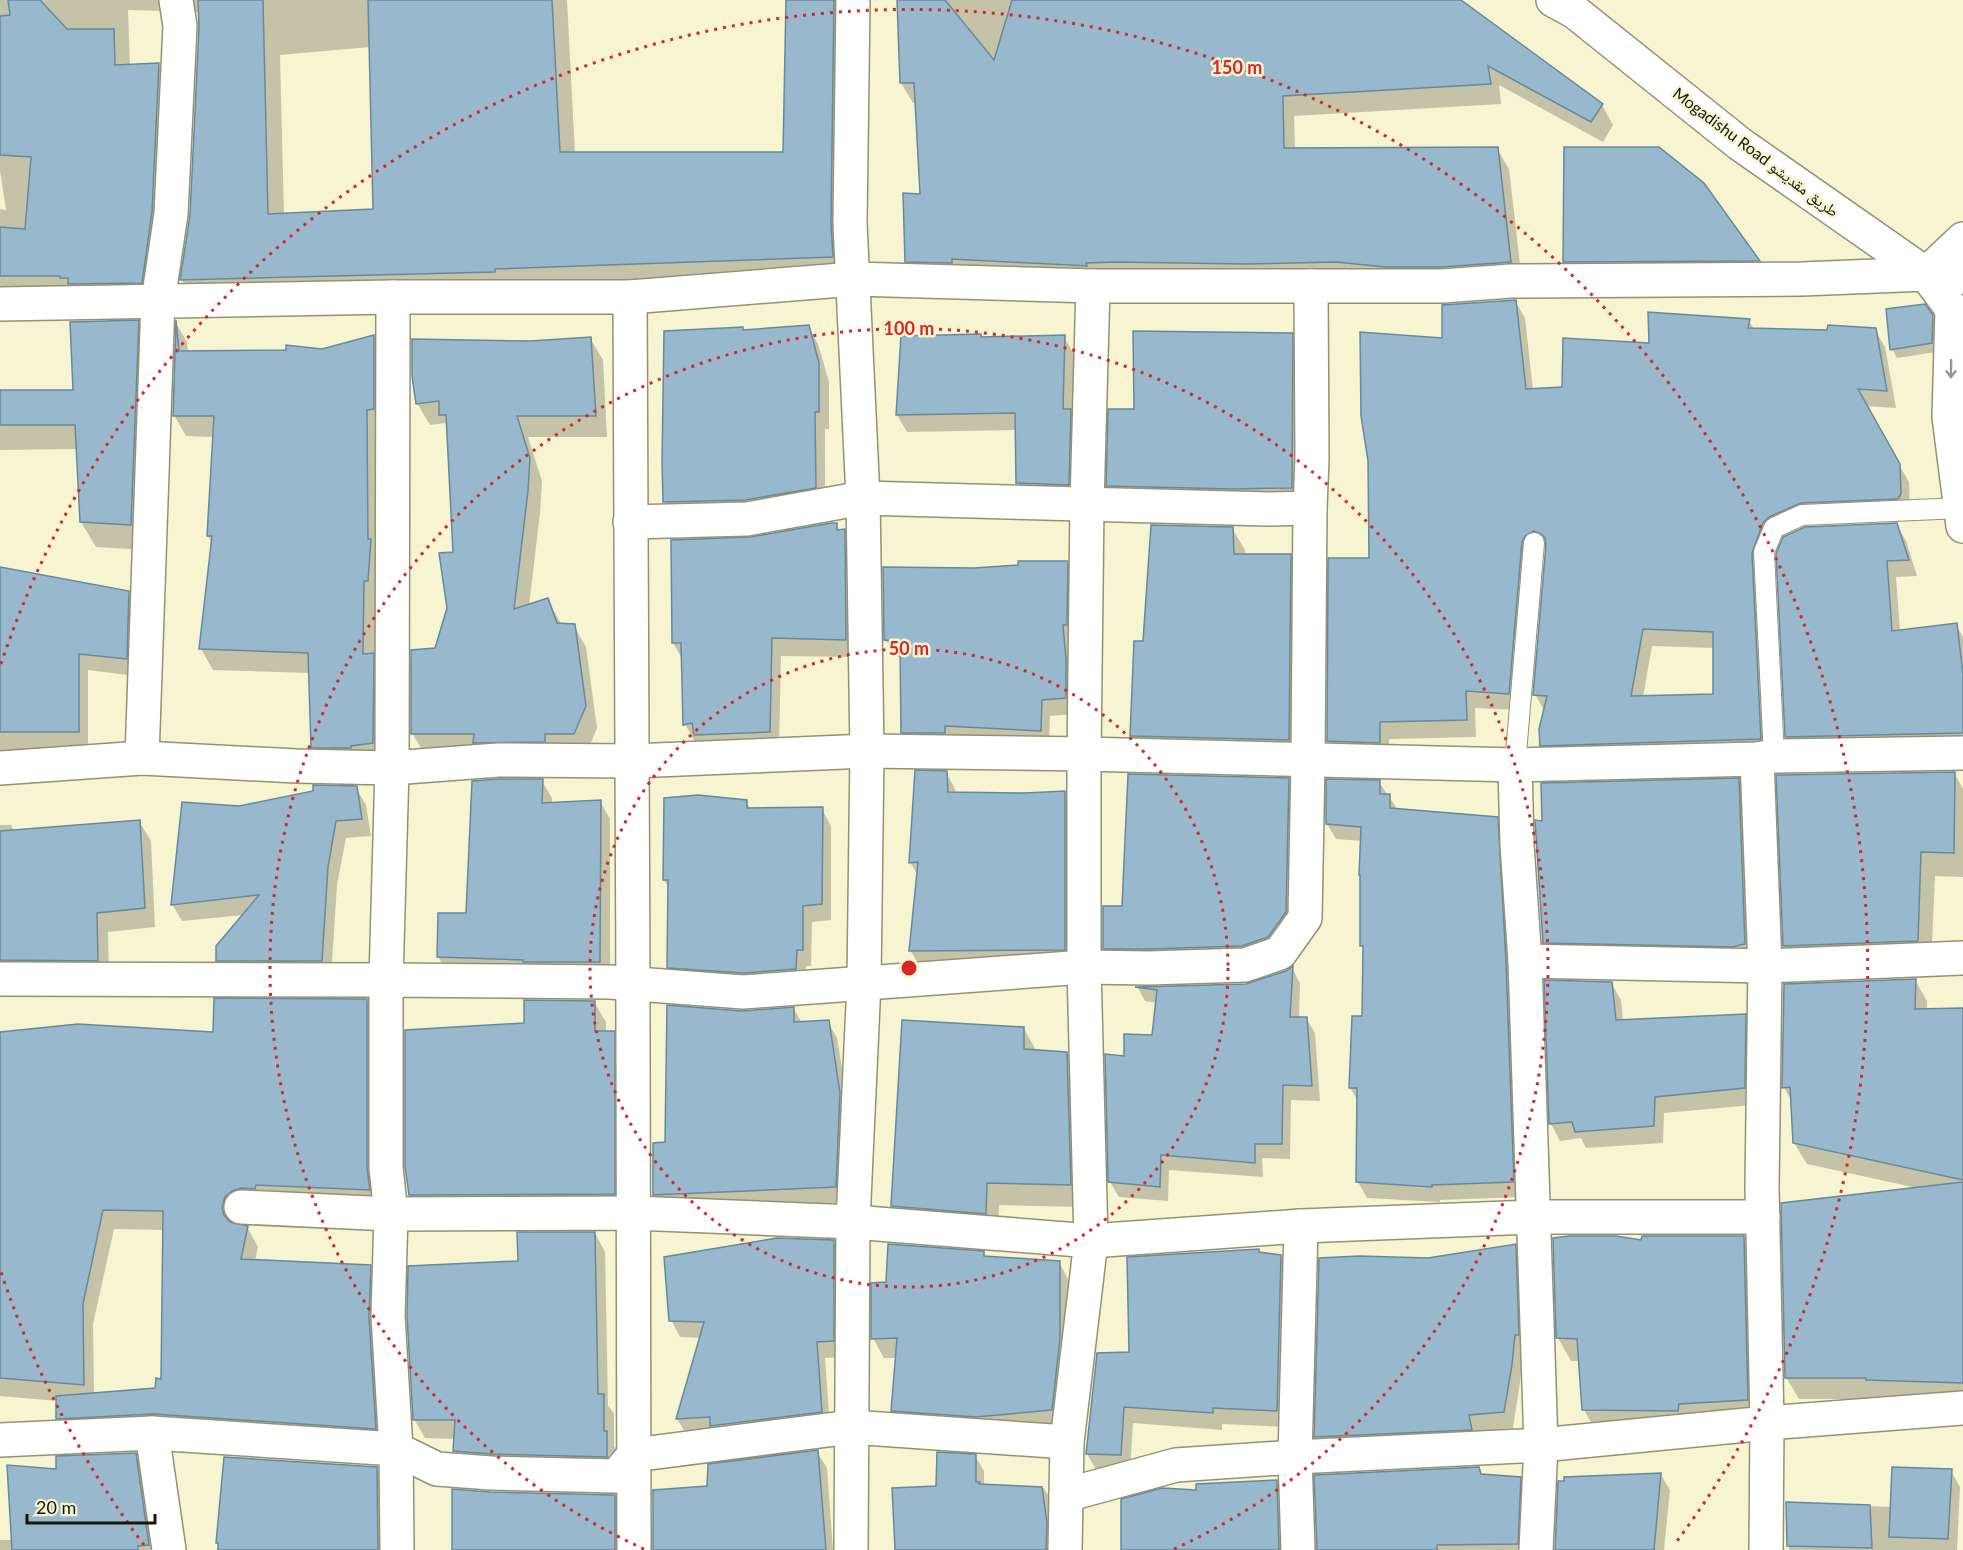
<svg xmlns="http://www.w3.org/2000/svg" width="1963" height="1550" font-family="Lato,'Noto Naskh Arabic',sans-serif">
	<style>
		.shadow { fill: #0003; fill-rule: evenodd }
		.building { fill: #97b8cd; stroke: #69889c; stroke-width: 1.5; fill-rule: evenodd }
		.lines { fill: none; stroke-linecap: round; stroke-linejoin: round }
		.service-casing { stroke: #949271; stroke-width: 22 }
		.minor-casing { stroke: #949271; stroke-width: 36 }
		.trunk-casing { stroke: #949271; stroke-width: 36 }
		.service { stroke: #fff; stroke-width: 20 }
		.minor { stroke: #fff; stroke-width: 33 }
		.trunk { stroke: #fff; stroke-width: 33 }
		.oneway { stroke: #979791 }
		.ring { fill: none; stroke: #d62828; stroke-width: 3; stroke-dasharray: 3 6 }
		.labels { text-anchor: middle; stroke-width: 5; stroke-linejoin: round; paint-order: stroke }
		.street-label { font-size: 16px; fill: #18170a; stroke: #f6f4d1 }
		.centre { fill: #d62828; stroke: #f6f4d1; stroke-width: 3 }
		.ring-label { font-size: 18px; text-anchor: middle; font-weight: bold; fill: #d62828; stroke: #f6f4d1; stroke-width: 5; stroke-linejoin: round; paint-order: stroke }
	</style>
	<rect width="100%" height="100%" fill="#f6f4d1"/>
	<g class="shadow">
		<path d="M0,0H567L575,154H785L787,0H866L849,287L199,310L182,280L191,215L200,12L128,10L130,66L159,65L176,95L159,306H0V209L6,210L0,171ZM370,47L375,210L284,215L280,55Z"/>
		<path d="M898,0H1434L1602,105L1613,125L1603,142L1499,85L1501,104L1294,116L1295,150L1497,149L1509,169L1522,282H918L906,261L921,196L916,103H913L901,83Z"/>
		<path d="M1703,184L1759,261L1771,282L1578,283L1565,261Z"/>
		<path d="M1515,301L1525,318L1533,390L1564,389L1651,345L1749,321L1754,329L1828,332L1875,330L1885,347L1896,408L1865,406L1909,482L1910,512L1811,520L1779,534L1772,541L1770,756L1551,762L1541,745L1545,712L1535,694L1547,549L1545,548L1534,553L1518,710L1475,708L1476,737L1389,739V760L1338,758L1328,741L1330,559H1371L1443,340ZM1652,646L1714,648V695L1643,697Z"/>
		<path d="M1932,316L1937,325L1936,352L1897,358L1892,349Z"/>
		<path d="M138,322L152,347L145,550L96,547L81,522L78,449L0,450V391H75Z"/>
		<path d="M177,325L187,342L188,352L322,350L373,336L385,357L379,601H376L375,658L385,675L384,764L325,768L313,747L310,673L213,670L201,649L212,543L208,536L214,437L186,436L174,415Z"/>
		<path d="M808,326L818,344L829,382V429H825V505L675,520L665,502L663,462L742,329L744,331Z"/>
		<path d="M1292,334L1302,352L1301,505L1118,503L1108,485L1136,411Z"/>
		<path d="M1064,337L1074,354L1073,415L1078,502L1028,501L1018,483L1017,430L907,432L897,415L981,338Z"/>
		<path d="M590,338L603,360L607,437H528L542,481L540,513L529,606L548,600L561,624L574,626L586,647L597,728L586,755H425L412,733L448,608L455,553L449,428L445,423L430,425L417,403L503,344Z"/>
		<path d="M836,524L840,531L844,530L854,548L856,657L781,656L779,749L705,753L699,741L695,742L685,724L683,660L673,643L750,539Z"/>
		<path d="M1896,524L1906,541L1917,576L1896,577L1900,631L1956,625L1963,637V749L1796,753L1787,737Z"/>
		<path d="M1232,528L1245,550V556L1290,555L1303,577L1301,762L1144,758L1131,736L1136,643L1145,642Z"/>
		<path d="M1067,563L1076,579L1075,714L1050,716L1049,747L912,749L902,732V661L900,657L895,656L886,640L974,570Z"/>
		<path d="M0,569L128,593L138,610L136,676L88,670V749L0,750Z"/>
		<path d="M946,772L955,789L956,793L1064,792L1074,809V966L920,967L910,950L918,876L910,862Z"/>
		<path d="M1954,773L1963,789V877L1935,876L1931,965L1799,971L1784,946L1778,776Z"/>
		<path d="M1288,779L1296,794L1294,927L1276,951L1112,962L1104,948L1123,907Z"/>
		<path d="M1738,780L1750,801L1757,965L1556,963L1544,942Z"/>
		<path d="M542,781L552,798V804L600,801L610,819V979L449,974L438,957L468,915Z"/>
		<path d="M1379,782L1398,810L1497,818L1506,834L1522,1197L1440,1200V1202L1367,1198L1358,1182L1359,1102L1350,1088L1363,1017L1365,950L1362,945V841L1336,839L1327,824Z"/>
		<path d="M356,788L366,805L371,836L346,838L337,885L331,978H227L217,960L244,915L182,921L172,904L239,807Z"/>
		<path d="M746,802L751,809H822L831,826V920L812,922L811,966H806L805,986L678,984L669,967L670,889L664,880Z"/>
		<path d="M139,821L151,841L155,927L108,932L109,980L0,983V825H11L14,831Z"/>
		<path d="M1292,968L1300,983L1299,1018H1306L1315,1033L1320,1101L1291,1100L1290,1159L1262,1158L1263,1177L1169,1170L1168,1201L1119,1197L1110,1182L1125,1057L1153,1037L1157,1003L1145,1001L1138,988L1246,985L1287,972Z"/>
		<path d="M1915,980L1927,1001V1010L1963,1011V1403L1879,1399H1799L1786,1377L1917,1188L1807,1164L1794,1143L1792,1102L1784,1087Z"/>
		<path d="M1546,982L1611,983L1621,1000L1623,1021L1745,1015L1754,1032L1753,1105L1664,1113L1663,1143L1586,1148L1581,1138L1560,1141L1551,1124Z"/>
		<path d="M366,1000L378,1020L380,1209L235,1217L233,1225L247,1227L258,1247L255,1261L370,1267L381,1286L386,1448L69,1438L58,1418V1401L0,1396V1033H215ZM114,1229L164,1230L162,1380L156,1390L94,1395L93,1324Z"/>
		<path d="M594,1002L606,1022V1032H614L625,1052L626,1214H422L410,1194L526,1024Z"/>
		<path d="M794,1009L802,1023L828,1022L837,1038L849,1110L844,1203L664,1210L654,1194L666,1144L742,1012Z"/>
		<path d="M1024,1029L1037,1052L1067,1053L1079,1076L1083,1207L999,1205L998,1235L905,1228L892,1206Z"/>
		<path d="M595,1233L605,1252L608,1405L614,1414V1446L617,1451V1476L466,1470L455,1451V1439L425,1438L414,1419L520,1262Z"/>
		<path d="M1743,1237L1757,1260L1760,1423L1597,1433L1584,1410L1581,1361H1571L1558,1338L1642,1242Z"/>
		<path d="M833,1241L843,1258L842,1357L825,1358L830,1428L687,1435L677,1419L701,1338L680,1337L671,1320Z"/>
		<path d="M1515,1246L1524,1262L1523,1351L1520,1382L1513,1428L1477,1431L1480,1446L1325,1453L1316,1437L1429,1259Z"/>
		<path d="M1258,1250L1260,1254L1281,1257L1290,1274L1286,1427L1222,1424V1430L1133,1423L1130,1471H1097L1087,1454L1130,1353Z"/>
		<path d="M984,1253L987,1258L1059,1262L1070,1283L1063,1430L904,1431L893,1411L897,1358H884L873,1338L888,1284Z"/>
		<path d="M817,1452L827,1468L833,1550H654L708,1487Z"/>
		<path d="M135,1454L146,1474L157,1550H0V1540H13L57,1471Z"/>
		<path d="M975,1456L984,1471V1486L1044,1488L1053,1503L1054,1550H897L937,1488Z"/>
		<path d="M377,1468L386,1485L387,1550H219L217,1543Z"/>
		<path d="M1478,1468L1482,1475L1520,1479L1529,1494L1526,1550H1329Z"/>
		<path d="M1951,1471L1960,1487L1957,1550H1789L1788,1503L1892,1507Z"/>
		<path d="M1661,1475L1670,1490L1664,1550H1556Z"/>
		<path d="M1276,1482L1286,1499L1288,1550H1122L1197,1491Z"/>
		<path d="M490,1493L615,1496L624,1513V1550H453Z"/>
	</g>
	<g class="building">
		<path d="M8,0H40L67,29H114L115,65L159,63L152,212L142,283L68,284V278H60V276H0V227L25,229L31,157L0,155V16L10,15Z"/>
		<path d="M198,0H263L268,214L373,209L368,0H552L560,152H783L786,0H834L831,223L833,257L495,269V272L180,280L190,215L199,27Z"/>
		<path d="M897,0H945L994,60L1012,0H1461L1603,104L1591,122L1488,66L1491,84L1283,96L1284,148L1498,147L1511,262L1441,267H1385L1336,262L1246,264L1116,262L1086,263L1087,266L952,259V263L905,262L903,193L920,194L914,83H900Z"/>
		<path d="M1564,147H1659L1704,183L1760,261L1563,262Z"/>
		<path d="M1516,300L1526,389L1562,387L1563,338L1649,343L1648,312L1750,319L1748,328L1827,330L1828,325L1876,328L1887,391L1858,389L1900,464L1901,494L1898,499L1801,503L1769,517L1763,523L1752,553L1761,739L1540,746L1539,729L1547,696L1533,695L1546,544L1545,538L1541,534L1534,531L1525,536L1522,542L1509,694L1466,691L1467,720L1380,722V743L1327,741L1328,558H1369L1368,461L1361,416L1360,332L1442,338V305ZM1643,629L1713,632V694L1631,696Z"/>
		<path d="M1925,304L1933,315L1932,343L1890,350L1886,309Z"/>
		<path d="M139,320L131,525L80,522L75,425H0V390H73L70,322Z"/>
		<path d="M176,320L179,351L286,350V345L322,349L374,335V409L367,410L368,539H371L368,581H364L363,654L374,653L373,743L351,746V748H311L308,653L199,649L212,536H207L214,416H173Z"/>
		<path d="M809,325L819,363V412H815L816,488L745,500L663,502L662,462L664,331L743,327V330Z"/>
		<path d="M1133,331L1293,333L1292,488L1232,489L1106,486L1108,409H1134Z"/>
		<path d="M981,334V337L1065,335L1063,409H1071L1069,485L1016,483L1015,413L896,415L901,336Z"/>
		<path d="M591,337L596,416H517L530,458L528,491L514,609L548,598L557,623L575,624L586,706L574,734H545V742L473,743L474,734H411V650L435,648L447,608L439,553L453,552L446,415H439V401L416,404L412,376V339L530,341Z"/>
		<path d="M831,523H837V530L845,529L846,640L772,638L770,732L694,735L692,723L683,725L681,643H672L671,540L750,537Z"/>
		<path d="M1897,523L1909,560L1887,561L1892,631L1957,623L1963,674V733L1785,737L1776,554L1783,537L1805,527Z"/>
		<path d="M1151,525L1233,527L1234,554H1291L1289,740L1130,736L1134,641H1143Z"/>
		<path d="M1018,561H1068L1067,625H1063L1066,659V698L1042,700L1041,731L945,726V733H901L900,646H892V641L884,640L883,567L974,568L1018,565Z"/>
		<path d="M0,567L129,591L127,659L79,654V732H0Z"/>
		<path d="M915,770L947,771L948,792L1025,793L1065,791V950L909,951L918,862L909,863Z"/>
		<path d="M1955,772L1954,853L1921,852L1918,941L1783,946L1776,775Z"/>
		<path d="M1128,774L1289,778L1286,912L1268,937L1242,946L1149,949H1103V906H1122Z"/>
		<path d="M1739,778L1745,944L1732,947L1543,943L1535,820L1542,821L1541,783Z"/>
		<path d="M499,779H543L542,803L601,800L600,962H523V960L437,957L438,913H466L472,781Z"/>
		<path d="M1326,779L1380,780V794H1390V808L1498,817L1506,962L1514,1182L1432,1185V1187L1356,1182L1357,1088H1349L1352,1016H1362L1363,946H1360V875H1359L1361,827L1326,824Z"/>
		<path d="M313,785L357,786L362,819L336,821L328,867L322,961H216V946L259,895L171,905L182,802L239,806L313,791Z"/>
		<path d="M698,795L747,800V808L823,807L822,904L803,906V950H797L796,969L743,973L667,968L668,880H663L664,798Z"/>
		<path d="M140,820L145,908L97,913L98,961L0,960V831Z"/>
		<path d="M1293,966L1290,1017H1307L1312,1086L1283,1085L1282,1144H1255V1163L1161,1155L1160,1187L1108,1182L1105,1054L1124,1056V1034L1152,1035L1157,990L1135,987L1246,984L1286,971Z"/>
		<path d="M1916,979L1915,1009L1963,1008V1180L1793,1143L1790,1087L1782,1088L1784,984Z"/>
		<path d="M1544,980L1612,982L1616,1020L1746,1014L1745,1088L1655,1097L1654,1126L1575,1132L1572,1122L1549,1124Z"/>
		<path d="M214,998L367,999V1168L370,1190L256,1185L255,1189L241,1188L232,1191L225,1197L222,1207L224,1215L230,1222L248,1226L241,1259L371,1265L369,1317L376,1429L153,1414L56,1419V1396L155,1388L156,1378L161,1379L163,1211L103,1210L83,1304L84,1385L0,1378V1032L78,1024L213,1032Z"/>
		<path d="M524,1000L595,1001V1031H615V1194L409,1195L405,1167V1030L524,1023Z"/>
		<path d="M667,1005L742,1011L794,1007V1022L829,1020L840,1093L836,1187L653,1195V1143L665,1142Z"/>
		<path d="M902,1020L1024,1027V1049L1067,1052L1071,1185L987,1183L986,1214L891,1206Z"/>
		<path d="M1963,1182V1383L1866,1380V1378H1785L1781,1203Z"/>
		<path d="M517,1232H595L598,1394H604V1431H607V1457L492,1454L453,1451L455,1420H413L407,1316L408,1266L518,1261Z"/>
		<path d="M1569,1236H1616L1641,1240L1642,1236H1744L1748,1400L1679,1404L1678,1411L1582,1410L1577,1339L1556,1338L1553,1238Z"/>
		<path d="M777,1238L834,1240V1341L817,1342L822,1412L710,1426V1417L676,1419L704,1322L669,1321L664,1257Z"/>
		<path d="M888,1244L984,1251V1256L1060,1261V1338L1052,1410L976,1417L891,1411L897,1338L871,1339V1283L886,1282Z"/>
		<path d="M1516,1244L1519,1335H1515L1512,1365L1504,1412L1469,1415L1472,1430L1314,1437L1319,1258L1359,1256L1428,1258Z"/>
		<path d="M1259,1249V1252L1281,1255L1277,1411L1213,1408V1413L1124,1407L1121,1455L1086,1454L1097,1353L1129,1352L1127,1257Z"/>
		<path d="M818,1450L826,1550H653V1490L707,1486L708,1464Z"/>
		<path d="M937,1452L976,1454V1482H980L979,1484L1042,1487L1047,1523L1046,1550H895L892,1488L936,1486Z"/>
		<path d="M136,1453L149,1545L138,1546V1550H12L7,1465L56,1469V1456Z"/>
		<path d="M224,1457L377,1467L378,1550H218V1543H216Z"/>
		<path d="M1479,1467L1481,1474L1521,1477L1518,1544L1437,1545V1550H1317L1314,1475Z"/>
		<path d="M1892,1467L1952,1469L1948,1539L1889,1537Z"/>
		<path d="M1661,1473L1654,1550H1555L1558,1481H1564V1477Z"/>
		<path d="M1277,1480L1279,1550H1121V1499L1162,1488L1196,1490V1484Z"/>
		<path d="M452,1489L490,1492L615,1495V1550H452Z"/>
		<path d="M1786,1502L1870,1505L1872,1548L1787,1546Z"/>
	</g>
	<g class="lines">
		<g class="service-casing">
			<g id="service">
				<path d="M1774,756L1764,552L1774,528L1802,515L1961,508"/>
				<path d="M1515,765L1534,543"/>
			</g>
		</g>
		<g class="minor-casing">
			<g id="minor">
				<path d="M1926,274L1963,239"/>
				<path d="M630,297C630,715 636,1132 634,1550"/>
				<path d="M0,304L393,297H630L854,279L1093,286H1442L1511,281L1802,279L1926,274L1963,277"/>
				<path d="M630,522L747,519L863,498L1268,509L1310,508L1312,459L1311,286"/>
				<path d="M142,758L158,301L171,214L180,26L176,0"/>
				<path d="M1757,759L1765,966L1762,1187L1767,1423L1766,1550"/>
				<path d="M1515,765L1517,845L1525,961L1541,1445L1536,1550"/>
				<path d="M0,768L142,758L296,766L392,768L498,760L633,761L867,751L1084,754L1515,765L1757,759L1774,756L1963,753"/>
				<path d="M1525,961L1765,966L1963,958"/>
				<path d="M0,979L386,980L392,768L393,297"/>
				<path d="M241,1207L391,1214L634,1213L853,1222L1091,1241L1301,1226L1533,1217H1763"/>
				<path d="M152,1433L396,1449L437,1469L491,1473L616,1476L634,1455L851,1427L1067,1442"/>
				<path d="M0,1440L152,1433L169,1550"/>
				<path d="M1066,1495L1176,1465L1295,1457L1541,1445L1767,1423L1963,1408"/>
				<path d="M397,1550L396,1449L388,1316L391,1214L386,1168V980L610,982L743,992L1084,967L1149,968L1245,965L1280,953L1305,918L1308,760L1310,508"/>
				<path d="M851,1550L853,1222L864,982L867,751L863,498L850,223L853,0"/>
				<path d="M1065,1550L1067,1442L1091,1241L1084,967V754L1087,504L1093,286"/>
				<path d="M1298,1550L1295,1457L1301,1226"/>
			</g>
		</g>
		<g class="trunk-casing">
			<g id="trunk">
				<path d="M1553,0L1575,12L1740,144L1926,274L1963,324"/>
				<path d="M1952,310L1949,417L1963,526"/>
			</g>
		</g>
		<use href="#service" class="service"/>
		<use href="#minor" class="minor"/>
		<use href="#trunk" class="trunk"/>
	</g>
	<defs><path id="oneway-shaft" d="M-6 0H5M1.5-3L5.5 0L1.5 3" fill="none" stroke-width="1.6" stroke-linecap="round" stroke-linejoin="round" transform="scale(1.5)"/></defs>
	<use class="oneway" href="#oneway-shaft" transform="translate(1951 369) rotate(91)"/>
	<g class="ring">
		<circle cx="909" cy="968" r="319"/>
		<path d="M644 1549A639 639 0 1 1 1174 1549"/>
		<path d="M144 1545A958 958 0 0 1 1 1272M1 664A958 958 0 1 1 1674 1545"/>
	</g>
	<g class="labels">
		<g class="street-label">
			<text transform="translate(1756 152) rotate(37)" y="6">Mogadishu Road طريق مقديشو</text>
		</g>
	</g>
	<circle cx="909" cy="968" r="9" class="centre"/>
	<g class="ring-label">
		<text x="1237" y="74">150 m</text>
		<text x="909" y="335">100 m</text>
		<text x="909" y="655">50 m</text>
	</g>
	<path d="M27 1514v9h128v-9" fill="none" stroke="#18170a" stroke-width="3"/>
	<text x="36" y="1514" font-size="18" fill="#18170a" stroke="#f6f4d1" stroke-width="4.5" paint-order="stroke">20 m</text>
</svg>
